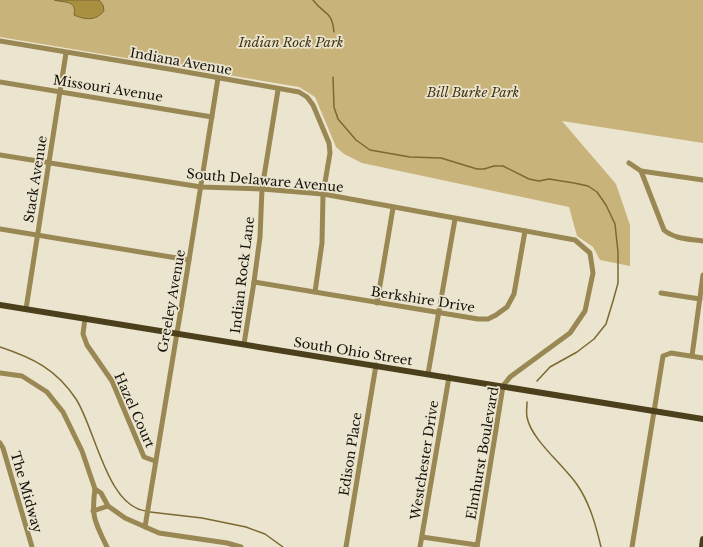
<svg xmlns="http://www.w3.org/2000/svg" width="703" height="547" font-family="'Libre Baskerville',serif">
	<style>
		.green { fill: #c8b47a }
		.water { fill: #a98f40; stroke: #7c6930 }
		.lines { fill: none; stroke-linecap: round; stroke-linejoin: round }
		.stream { stroke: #7c6930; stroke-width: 1.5 }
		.minor { stroke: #9a8854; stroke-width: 5 }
		.major { stroke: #4c401c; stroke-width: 6 }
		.labels { text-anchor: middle; stroke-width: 3.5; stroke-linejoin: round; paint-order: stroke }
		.park-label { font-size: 13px; font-style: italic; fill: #413613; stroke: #ebe4cf }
		.street-label { font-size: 13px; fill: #13110a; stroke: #ebe4cf }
	</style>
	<rect width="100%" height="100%" fill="#ebe4cf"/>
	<path class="green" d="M0,0H703V143L562,121L616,184L630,225V266L600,260L593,247L577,236L569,207L362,163L344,154L336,147L315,97L299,87L0,37Z"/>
	<path class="water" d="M54,0H99L103,5L104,11C96,21 85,20 74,15C77,0 65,3 54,0Z"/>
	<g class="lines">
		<g class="stream">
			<path d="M313,0C324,15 332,10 334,32"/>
			<path d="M333,77L334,107L338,119L356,140L370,150L410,157L441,158L477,169H484L494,166H503L529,179L539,181L549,179L574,183L588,186L597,192L606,205L615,224L618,252V283L613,301L606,324L594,339L577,352L550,367L537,381"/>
			<path d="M0,347C33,358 56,369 76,399C95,428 107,507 146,511"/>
			<path d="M527,402C527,407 526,412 527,417C531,440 565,466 578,486C590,504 596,526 601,547"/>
			<path d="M150,512L202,518L246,527L265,534L283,547"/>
		</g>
		<g class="minor">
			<path d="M0,41L175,70L299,92L307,97L313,105L329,143L330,153L323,194L322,243L315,292"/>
			<path d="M0,82L212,117"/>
			<path d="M0,155L201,187L262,189L323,194L575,240L590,253L593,273L585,311L570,333L510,377L503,386L477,547"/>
			<path d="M629,163L641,171L703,180"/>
			<path d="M641,171L664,230C674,239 690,239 703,241"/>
			<path d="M0,229L189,260"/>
			<path d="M254,282L478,319H488L496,315L507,307L514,294L525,231"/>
			<path d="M661,293L700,299"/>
			<path d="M377,303L393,208"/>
			<path d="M26,309L66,53"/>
			<path d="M85,318L83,334L87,345L112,381L144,457L155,461"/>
			<path d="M244,344L254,282L260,237L262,189L278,90"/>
			<path d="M692,356L703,275"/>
			<path d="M0,373L22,376L47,392L63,412L82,451L95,489L101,493L108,506L125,518L159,533L227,543L241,547"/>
			<path d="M428,374L455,219"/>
			<path d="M0,443L3,448L32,547"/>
			<path d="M95,489C91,517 95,522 107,547"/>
			<path d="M93,511L108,506"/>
			<path d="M145,527L189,260L218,78"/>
			<path d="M422,537L477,545"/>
			<path d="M346,547L376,365"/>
			<path d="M420,547L449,377"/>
			<path d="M632,547L663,356L671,353L703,358"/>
		</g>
		<g class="major">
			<path d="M0,305L703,419"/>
			<path d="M702,547L703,539"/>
		</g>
	</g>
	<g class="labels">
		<g class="park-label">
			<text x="291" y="47">Indian Rock Park</text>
			<text x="473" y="97">Bill Burke Park</text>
		</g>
		<g class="street-label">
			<text transform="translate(181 61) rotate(10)" y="5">Indiana Avenue</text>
			<text transform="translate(108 88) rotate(9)" y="5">Missouri Avenue</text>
			<text transform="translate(35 179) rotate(-81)" y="5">Stack Avenue</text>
			<text transform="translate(265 180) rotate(5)" y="5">South Delaware Avenue</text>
			<text transform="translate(242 275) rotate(-83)" y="5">Indian Rock Lane</text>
			<text transform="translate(423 299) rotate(9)" y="5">Berkshire Drive</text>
			<text transform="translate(171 301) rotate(-80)" y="5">Greeley Avenue</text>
			<text transform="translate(353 351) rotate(9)" y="5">South Ohio Street</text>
			<text transform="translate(135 410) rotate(66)" y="5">Hazel Court</text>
			<text transform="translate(482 453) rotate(-80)" y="5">Elmhurst Boulevard</text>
			<text transform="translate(350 454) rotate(-81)" y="5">Edison Place</text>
			<text transform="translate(424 460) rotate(-81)" y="5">Westchester Drive</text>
			<text transform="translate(27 492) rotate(74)" y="5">The Midway</text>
		</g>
	</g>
</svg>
